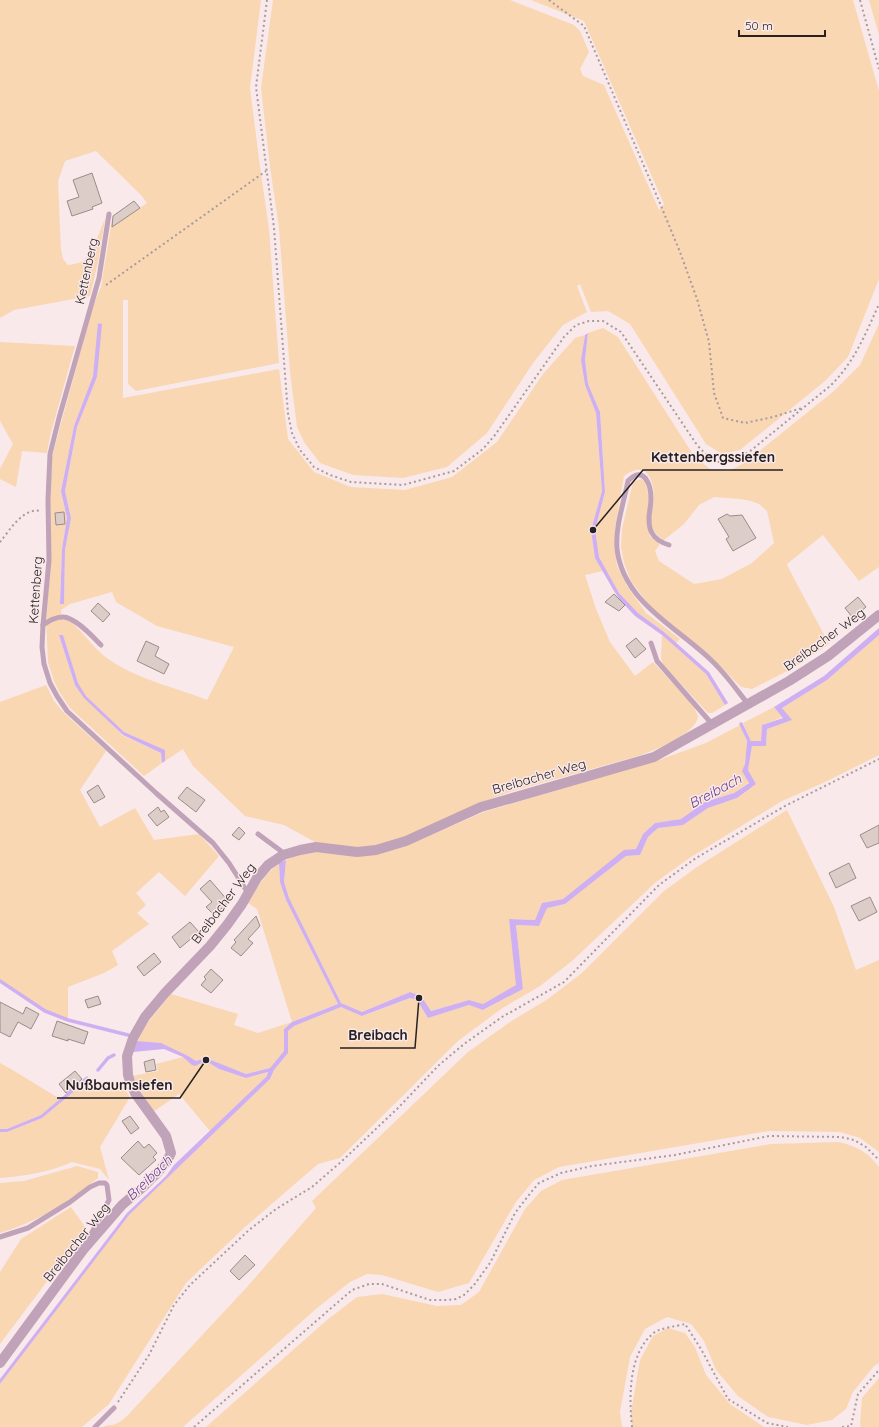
<svg xmlns="http://www.w3.org/2000/svg" width="879" height="1427" font-family="Quicksand,sans-serif">
	<style>
		.green { fill: #f8d7b2; fill-rule: evenodd }
		.water { fill: #cdaff2 }
		.lines { fill: none; stroke-linecap: round; stroke-linejoin: round }
		.stream { stroke: #cdaff2; stroke-width: 3.5 }
		.building { fill: #dccdc8; stroke: #9b8c88 }
		.path { stroke: #a89b9d; stroke-width: 2; stroke-dasharray: 2 3; stroke-linecap: butt }
		.service { stroke: #c0a3b8; stroke-width: 5 }
		.minor { stroke: #c0a3b8; stroke-width: 10 }
		.labels { text-anchor: middle; stroke-width: 3; stroke-linejoin: round; paint-order: stroke }
		.street-label { font-size: 13px; fill: #272122; stroke: #fae9eb }
		.water-label { font-size: 14px; font-style: italic; fill: #684090; stroke: #fae9eb }
		.leader { fill: none; stroke: #272122; stroke-width: 1.5 }
		.callout-dot { fill: #272122; stroke: #fae9eb; stroke-width: 1.5 }
		.callout-label { font-size: 14px; text-anchor: middle; font-weight: bold; fill: #272122; stroke: #fae9eb; stroke-width: 3; stroke-linejoin: round; paint-order: stroke }
	</style>
	<rect width="100%" height="100%" fill="#fae9eb"/>
	<g class="green">
		<path d="M0,0H261L250,88L260,167L269,229L279,363L136,391L128,384V300H123V398L279,369L288,439L314,472L351,487L405,490L452,477L497,442L543,374L575,338L585,335L581,360L585,385L596,413L602,491L591,530L595,558L603,571L585,575L596,609L610,642L635,676L653,662L693,705L698,716C697,734 653,751 638,756L513,791L479,803L405,838L373,846L358,848L315,842L284,825L245,816L193,766L183,749L165,761V750L124,732L86,696L78,683L63,635H59L75,685L122,735L161,753L162,763L144,776L70,708L60,693L54,681L48,662L46,619L51,560L50,500L52,457L93,306L101,287L112,220L125,218L147,203L142,196L96,151L65,161L58,181L61,250L63,259L68,265C73,264 78,264 83,261C92,254 100,230 105,219L98,262L90,296L14,310L0,318ZM99,323L101,324L97,377L77,427L65,491L71,518L65,550L64,604H60L62,549L67,518L61,491L74,426L93,376ZM112,592L116,602L157,626L234,647L207,700C173,686 133,679 103,655C91,645 83,632 71,622L66,620H62L61,610L70,604Z"/>
		<path d="M273,0H510L574,25L580,31L589,52L580,69L583,76L604,85L659,210L664,204L584,21L531,0H853L879,91V279L848,357L825,381L740,450L722,454L706,444L630,324L608,311L591,312L580,284L577,286L587,312L563,325L533,363L487,433L447,467L403,478L353,475L320,463L304,442L297,427L290,372L279,228L270,167L261,88Z"/>
		<path d="M869,0H879V35Z"/>
		<path d="M879,324V567L859,581L823,535L787,564L789,569L829,644L793,668L752,689L741,687L711,657L651,608L631,581L624,563L621,547L622,529L633,482L641,479L645,481L649,498L647,519L650,536L660,544L655,551L659,561L694,584L722,579L752,563L774,543L767,511L759,504L751,501L740,499L714,497L699,505L684,524L664,540C656,536 652,529 651,520C650,513 654,506 654,499C654,478 646,460 624,476L615,528L614,547L617,566L627,586L646,613L680,639L676,643L664,632L638,613L619,593L599,557L595,530L605,492L600,412L588,384L585,360L588,333L603,328L618,337L694,456L710,469L729,471L746,462L834,391L860,365Z"/>
		<path d="M0,342L75,346L50,436L47,453L22,451L16,487L0,479V469L13,444L0,421Z"/>
		<path d="M662,635L706,674L725,705L712,713H708L664,666L661,659Z"/>
		<path d="M879,635V755L823,783L782,801L691,857L656,882L572,961L540,986L501,1009L458,1041L340,1158L318,1164L245,1227L186,1283L109,1404L82,1427H0V1384L96,1257L129,1215L270,1079L274,1070L288,1053V1031L294,1026L341,1007L363,1016L410,998L417,1000L428,1018L469,1005L484,1010L523,989L516,925L539,926L546,908L565,904L626,856L640,855L648,837L658,828L683,825L708,808L737,798L756,784L748,770L752,746H766L767,729L791,720L782,708L827,680Z"/>
		<path d="M46,685L54,701L64,713L106,751L80,790L100,827L135,808L154,840L199,834L219,856L185,896L159,872L136,893L146,905L137,913L149,924L112,951L118,965L104,973L68,987V1020L45,1011L0,981V702Z"/>
		<path d="M774,707L783,717L762,725L761,741H751L743,723Z"/>
		<path d="M740,725L747,741L745,764L743,771L749,782L734,793L705,802L681,819L655,823L643,834L636,849L624,851L563,899L542,903L535,920L509,919L517,985L483,1004L469,1000L430,1011L421,996L410,992L362,1012L341,1003L289,899L284,882L286,860L301,854L316,852L330,853L408,845L484,812L662,759L706,743Z"/>
		<path d="M787,810L834,907L856,970L879,960V1152L860,1138L840,1132L769,1131L559,1167L534,1180L516,1202L469,1283L438,1292L382,1275L367,1274L350,1282L317,1308L183,1427H103C107,1425 109,1425 113,1425C119,1423 123,1420 127,1416L247,1287L316,1208L312,1201L468,1052L510,1022L548,999L582,973L664,891L697,867Z"/>
		<path d="M279,863L280,882L286,900L338,1004L292,1022L284,1029V1051L270,1068L246,1074L206,1058L196,1061L188,1056L136,1041L149,1021L171,994L238,1014L234,1025L258,1033L292,1022L257,909L248,903C257,888 265,874 279,863Z"/>
		<path d="M183,1057C196,1065 190,1068 206,1061L219,1069L246,1078L269,1072L267,1076L210,1131L179,1094L153,1112L132,1076L158,1071L156,1064Z"/>
		<path d="M0,1063L11,1069L60,1099L41,1115L7,1129H0Z"/>
		<path d="M89,1079L123,1086L130,1097L100,1147L109,1180L100,1169L72,1162C50,1172 25,1176 0,1178V1132H7L42,1118Z"/>
		<path d="M839,1142C857,1147 867,1151 879,1167V1363L874,1366L853,1392L846,1409L832,1420L807,1425L768,1417L738,1396L716,1370L704,1341L691,1324L667,1317L645,1329L630,1357L620,1412L622,1427H206L327,1320L357,1297L382,1294L437,1306L461,1305L479,1292L525,1209L541,1191L562,1180L771,1144Z"/>
		<path d="M77,1166L98,1172V1178C76,1195 53,1212 27,1223C18,1227 9,1230 0,1233V1183L24,1181Z"/>
		<path d="M71,1207L85,1227L72,1252L48,1280L0,1344V1272L21,1239Z"/>
		<path d="M668,1328L685,1333L695,1347L706,1375L730,1404L764,1427H632L631,1412L640,1360L653,1336Z"/>
		<path d="M879,1378V1427H861L860,1424L862,1398Z"/>
	</g>
	<g class="water">
		<path d="M98,323L102,324L97,377L77,427L65,491L71,518L65,550L64,604H60L62,549L67,518L61,491L74,426L93,376Z"/>
		<path d="M588,333L585,360L588,384L600,412L605,492L595,530L599,557L619,593L638,613L664,632L709,672L728,703L725,705L706,674L662,635L635,616L620,600L614,591L595,558L591,530L602,491L596,413L585,385L581,360L585,335Z"/>
		<path d="M879,628V635L827,680L782,708L792,720L767,729L766,746H752L748,770L756,784L737,798L708,808L683,825L658,828L648,837L640,855L626,856L565,904L547,908L539,926L516,925L523,989L483,1010L469,1005L428,1018L417,1000L410,998L362,1016L341,1007L294,1026L288,1031V1053L274,1070L270,1079L129,1215L0,1384V1379L127,1213L166,1176L174,1165L267,1076L268,1072L246,1078L219,1069L206,1061L195,1066L192,1065L183,1057L164,1049L133,1052L136,1041L161,1043L188,1056L196,1061L206,1058L246,1074L270,1068L284,1051V1029L292,1022L338,1004L286,900L280,882L279,863L286,860L284,882L289,898L341,1003L362,1012L410,992L421,996L431,1011L469,1000L483,1004L516,985L509,919L535,920L542,903L563,899L624,850L636,849L643,834L655,823L681,819L705,802L734,793L749,783L742,771L745,764L747,741H761L762,725L783,718L774,707L824,676Z"/>
		<path d="M59,635H63L78,683L86,696L124,732L165,750V761L162,763L161,753L123,735L84,698L75,685Z"/>
		<path d="M87,1076L89,1079L42,1118L7,1132H0V1129H7L41,1115Z"/>
	</g>
	<g class="lines">
		<g class="stream">
			<path d="M741,724L750,743"/>
			<path d="M0,981L45,1011L68,1020L128,1035"/>
			<path d="M98,1070L108,1058L114,1055"/>
		</g>
	</g>
	<g class="building">
		<path d="M92,173L102,203L92,207L93,209L72,216L67,201L79,197L73,180Z"/>
		<path d="M134,201L140,208L112,227L113,216Z"/>
		<path d="M64,512L65,524L56,525L55,513Z"/>
		<path d="M727,514L730,516L742,515L756,538L733,551L726,539L729,537L718,519Z"/>
		<path d="M614,594L625,605L619,611L605,602Z"/>
		<path d="M858,597L866,607L853,618L845,608Z"/>
		<path d="M98,603L110,614L103,622L91,611Z"/>
		<path d="M636,638L646,649L635,658L626,646Z"/>
		<path d="M146,641L159,647L155,656L169,664L164,674L137,661Z"/>
		<path d="M98,785L105,797L94,803L87,792Z"/>
		<path d="M187,787L205,800L196,812L178,798Z"/>
		<path d="M158,807L161,812L164,810L169,817L157,826L148,815Z"/>
		<path d="M879,825V843L867,848L860,835Z"/>
		<path d="M239,827L245,833L239,840L232,835Z"/>
		<path d="M849,863L856,878L836,888L829,873Z"/>
		<path d="M210,880L229,902L214,915L206,907L212,902L200,889Z"/>
		<path d="M870,897L877,912L859,921L851,906Z"/>
		<path d="M256,916L260,926L248,939L253,943L241,956L231,948L236,942L234,940Z"/>
		<path d="M190,922L199,932L180,948L172,937Z"/>
		<path d="M154,953L161,962L144,976L137,967Z"/>
		<path d="M211,969L223,980L211,993L201,985L206,979L204,977Z"/>
		<path d="M98,996L101,1004L88,1008L85,1000Z"/>
		<path d="M0,1002L23,1014L26,1007L39,1014L31,1029L18,1022L10,1037L0,1032Z"/>
		<path d="M57,1021L88,1032L84,1044L68,1039V1041L52,1036Z"/>
		<path d="M154,1059L156,1070L146,1072L144,1062Z"/>
		<path d="M75,1071L82,1079L66,1093L59,1084Z"/>
		<path d="M130,1116L139,1128L131,1134L122,1121Z"/>
		<path d="M138,1141L144,1148L149,1144L157,1153L153,1157L156,1160L139,1175L121,1158Z"/>
		<path d="M245,1255L255,1265L239,1280L230,1271Z"/>
	</g>
	<g class="lines">
		<g class="path">
			<path d="M267,0L256,87L274,228L288,414L292,433L300,450L314,467L330,475L351,482L403,485L454,471L483,449L495,435L564,337L576,325L589,321H603L621,332L697,445C717,467 724,467 749,452L830,386C854,363 866,333 879,304"/>
			<path d="M549,0L584,26L659,201L680,252L697,299L709,342L714,393L723,418L745,423L773,417L802,408"/>
			<path d="M860,0L879,69"/>
			<path d="M106,285L266,171"/>
			<path d="M0,542C10,530 23,507 41,511"/>
			<path d="M118,1402L149,1355L174,1305L190,1285L249,1230L276,1209L312,1187L342,1161L398,1108L438,1066L464,1044L502,1017L564,982L659,885L696,858L785,806L879,759"/>
			<path d="M194,1427L352,1290L369,1284H382L430,1300H448L456,1299L464,1295L474,1285L490,1263L515,1213L532,1191L539,1183L561,1173L592,1166L675,1155L769,1136L841,1137L854,1140L866,1147L879,1160"/>
			<path d="M632,1427C629,1397 628,1352 655,1332C661,1328 677,1326 685,1324L701,1349L728,1399L767,1423L788,1427"/>
			<path d="M842,1427L851,1426L858,1394L879,1370"/>
		</g>
		<g class="service">
			<path d="M109,214L99,278L59,418L50,454L48,500L49,560L43,625L42,647L44,664L50,683L57,696L67,711L156,793L213,843L229,863L248,893"/>
			<path d="M669,545C663,543 655,539 652,533C650,530 649,522 649,518C649,512 651,506 651,499C651,485 644,464 628,481C624,502 615,527 617,549C623,602 677,627 711,660C725,673 736,689 748,704"/>
			<path d="M43,625C49,621 55,617 63,617C75,617 93,637 101,645"/>
			<path d="M651,643L657,661L712,724"/>
			<path d="M258,834L281,851L283,855"/>
			<path d="M0,1237L28,1228L70,1202L90,1187L99,1183H105L107,1185L109,1200L88,1240"/>
			<path d="M95,1427L114,1408"/>
		</g>
		<path class="minor" d="M0,1363L83,1250L122,1205L143,1187L157,1173L166,1163L171,1153L166,1136L135,1093L130,1082L128,1075L127,1056L133,1038L145,1017L165,993L210,946L227,925L242,904L257,878L268,865L283,855L300,850L316,847L357,852L376,850L406,841L481,807L654,757L789,681L828,656L879,615"/>
	</g>
	<g class="labels">
		<g class="street-label">
			<text transform="translate(86 271) rotate(-78)" y="5">Kettenberg</text>
			<text transform="translate(35 590) rotate(-86)" y="5">Kettenberg</text>
			<text transform="translate(824 639) rotate(-36)" y="5">Breibacher Weg</text>
			<text transform="translate(539 776) rotate(-16)" y="5">Breibacher Weg</text>
			<text transform="translate(223 903) rotate(-53)" y="5">Breibacher Weg</text>
			<text transform="translate(76 1242) rotate(-51)" y="5">Breibacher Weg</text>
		</g>
		<g class="water-label">
			<text transform="translate(715 791) rotate(-28)" y="5">Breibach</text>
			<text transform="translate(149 1178) rotate(-44)" y="5">Breibach</text>
		</g>
	</g>
	<path class="leader" d="M593 530L643 470H783M419 998L415 1048H340M206 1060L180 1098H57"/>
	<g class="callout-dot">
		<circle cx="593" cy="530" r="4"/>
		<circle cx="419" cy="998" r="4"/>
		<circle cx="206" cy="1060" r="4"/>
	</g>
	<g class="callout-label">
		<text x="713" y="462">Kettenbergssiefen</text>
		<text x="378" y="1040">Breibach</text>
		<text x="119" y="1090">Nußbaumsiefen</text>
	</g>
	<path d="M739 30v6h86v-6" fill="none" stroke="#272122" stroke-width="2"/>
	<text x="745" y="30" font-size="12" fill="#272122" stroke="#fae9eb" stroke-width="3" paint-order="stroke">50 m</text>
</svg>
